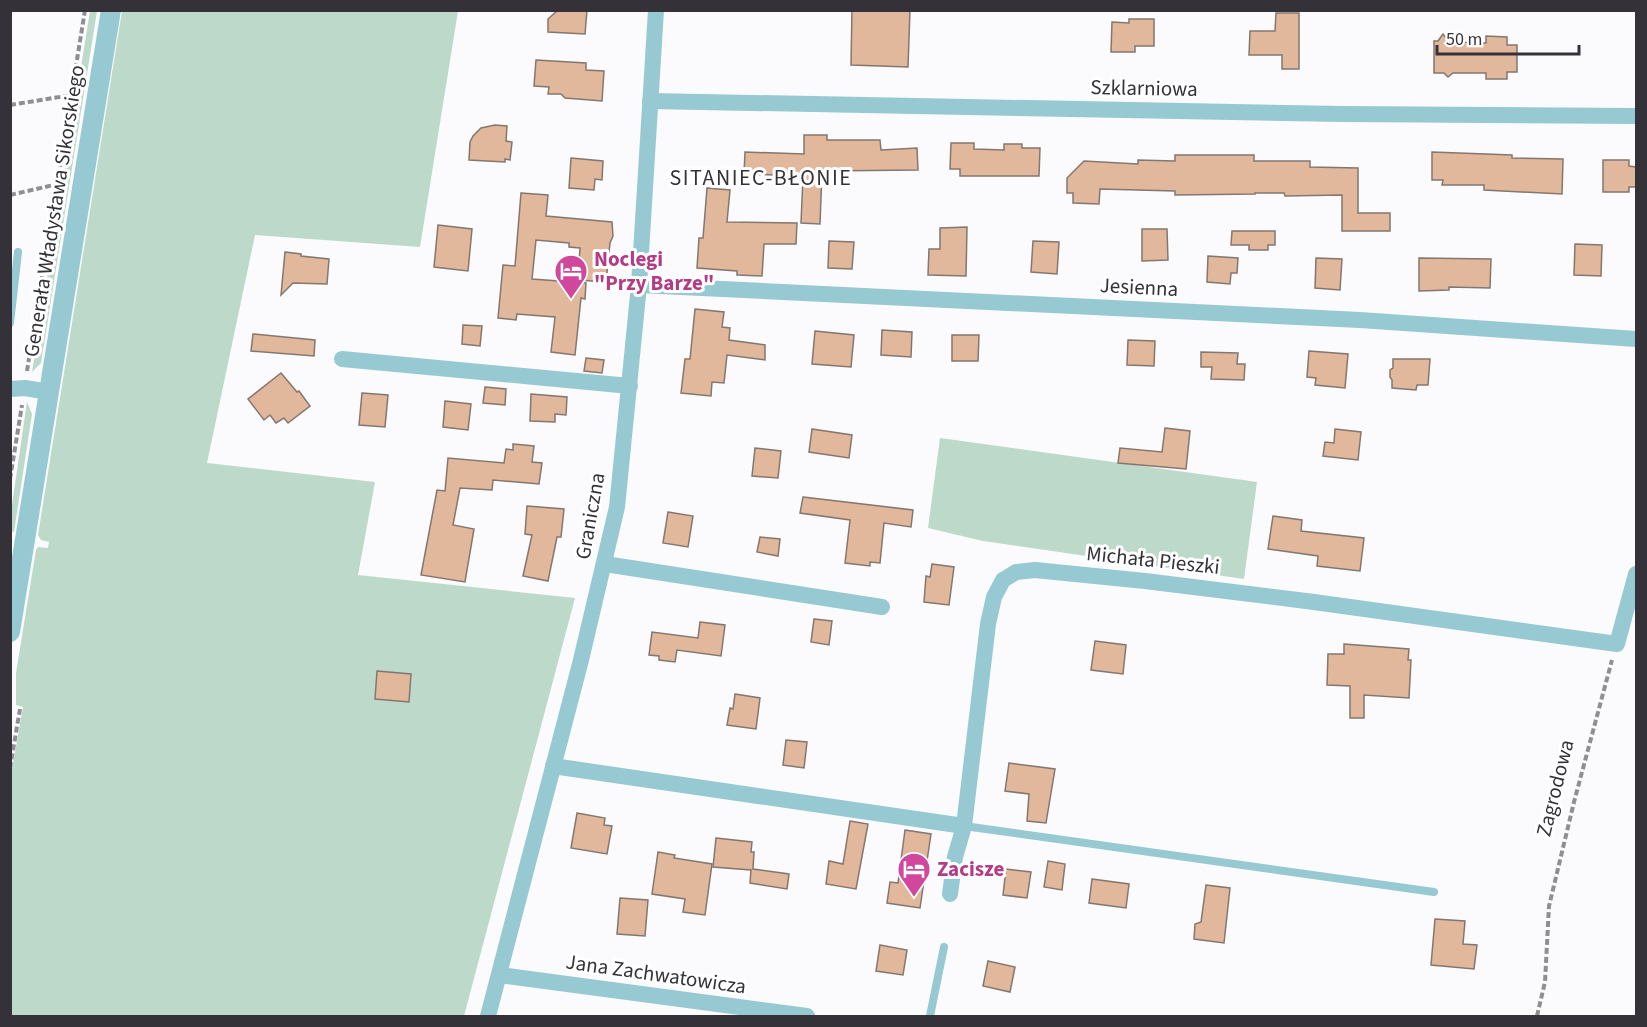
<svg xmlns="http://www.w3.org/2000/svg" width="1647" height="1027" font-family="'Source Sans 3',sans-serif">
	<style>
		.green { fill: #bdd9c9 }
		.building { fill: #e1b89c; stroke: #837770; stroke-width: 1.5 }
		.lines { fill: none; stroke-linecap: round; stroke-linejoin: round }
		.path { stroke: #908e93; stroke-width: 4; stroke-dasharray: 6 3; stroke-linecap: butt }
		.service { stroke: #96c9d1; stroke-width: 8 }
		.minor { stroke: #96c9d1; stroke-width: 16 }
		.tertiary { stroke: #96c9d1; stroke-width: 20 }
		.labels { text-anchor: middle; stroke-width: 6; stroke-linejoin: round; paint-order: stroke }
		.street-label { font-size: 21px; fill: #343238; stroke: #fff }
		.hotel-label { font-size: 21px; font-weight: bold; fill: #b23c85; stroke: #fff; text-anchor: start }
		.neighbourhood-label { font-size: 22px; letter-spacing: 1.5px; fill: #343238; stroke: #fff }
	</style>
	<rect width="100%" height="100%" fill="#fbfafd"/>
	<g class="green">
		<path d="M90,11H97L41,363L32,372Z"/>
		<path d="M122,11H458L420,247L255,235L207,463L375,482L358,575L575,598L464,1016H11L10,780L23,707L16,705V673L36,550L38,547L48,548L49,542L41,540L38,535Z"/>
		<path d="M27,402L32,414L14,532L11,531V512Z"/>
		<path d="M940,438L1257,482L1244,579L983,541L928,528Z"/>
	</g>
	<g class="building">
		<path d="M558,10H587L585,34L548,32V19Z"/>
		<path d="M852,10H910L908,67L851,65Z"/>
		<path d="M1276,13H1299V69H1282V55H1249L1250,31H1275Z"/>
		<path d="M1129,19H1154V46H1135V52H1111L1112,22L1129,23Z"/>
		<path d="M1443,34L1449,42L1486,43V36L1507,37V45H1517V72H1507V79H1486V73H1453L1448,77L1444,73H1434V41H1438Z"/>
		<path d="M536,60L586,63V70L604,71L602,101L565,98L561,94H548L549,87L534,86Z"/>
		<path d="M495,125L507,126L506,141L512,142L510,160L505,159V162L469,160L470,142L473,136L481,128Z"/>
		<path d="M804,135H827V140H880L881,150L917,148L918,170L822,171L820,224L801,223L803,176L744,174L745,152L804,154Z"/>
		<path d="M951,143H974V149L1004,150V144H1022V148H1040L1039,176H960V169H950Z"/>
		<path d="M1432,152L1512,155V158L1563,159L1562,194L1484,190V185H1442L1443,180H1432Z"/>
		<path d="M1175,155H1254V161H1310V167L1358,168V213H1390V231H1342V195L1285,196L1284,193H1255V194L1175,195V191L1100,189L1099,204L1073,203V193H1067V178L1084,161L1138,164V160L1175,161Z"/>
		<path d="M571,158L603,161L602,180L595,179L594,190L569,188Z"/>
		<path d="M1603,160H1629V166L1636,167V187H1629V192H1603Z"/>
		<path d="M707,188L730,190L727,222L797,223L796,244H764L762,276L737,275V271L697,268L699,238H703Z"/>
		<path d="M521,193L548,195L546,216L612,222L613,236L610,243L606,282L578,280L580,248L569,247V243L536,240L532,279L586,283L585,299L581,298L575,355L551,352L555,317L517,314L516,320L498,318L503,265L515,266Z"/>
		<path d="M438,225L472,229L468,271L434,267Z"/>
		<path d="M967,227L966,276L928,275L929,249H940V228Z"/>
		<path d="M1142,229H1167L1168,260L1142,261Z"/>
		<path d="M1232,231H1275V245H1268V250H1249V245H1231Z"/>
		<path d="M829,241L854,242L852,269L828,268Z"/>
		<path d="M1033,241L1059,242L1057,274L1031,272Z"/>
		<path d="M1575,244L1602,245L1601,276L1574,275Z"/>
		<path d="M285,252L301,254V256L329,259L327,284L293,283L281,295Z"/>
		<path d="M1208,256L1238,258L1237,273H1231L1230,284L1207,282Z"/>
		<path d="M1316,258L1342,259L1340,290L1315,288Z"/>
		<path d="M1419,258L1491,259L1490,288L1449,287V290L1419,291Z"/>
		<path d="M695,309L724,312L722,327L730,328L729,340L765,345V360L727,355L724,383L712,382L711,396L681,393L685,359H690Z"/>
		<path d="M463,325L482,326L480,346L462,344Z"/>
		<path d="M882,330L912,332L911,357L881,355Z"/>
		<path d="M815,331L854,335L851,367L812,364Z"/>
		<path d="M253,334L315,340L314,356L251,351Z"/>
		<path d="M952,335H979L978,361H952Z"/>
		<path d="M1128,340L1155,341L1154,366L1127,365Z"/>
		<path d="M1309,351L1348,354L1345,388L1315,385L1316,378L1307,377Z"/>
		<path d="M1201,352L1238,353L1237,364H1245L1244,380L1211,379L1212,367H1201Z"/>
		<path d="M586,358L604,360L602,373L584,371Z"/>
		<path d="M1393,359H1430L1428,385H1417L1416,390L1392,388V380L1390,377V370L1393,368Z"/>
		<path d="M281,373L297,392L299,391L310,406L288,423L284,418L276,423L270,415L264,420L248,399Z"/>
		<path d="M485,387L506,389L505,405L483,403Z"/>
		<path d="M362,393L388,395L385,427L359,425Z"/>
		<path d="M531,394L567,397L566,415L555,414V422L530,421Z"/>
		<path d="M445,401L471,404L468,430L443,427Z"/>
		<path d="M1165,428L1190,431L1186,469L1118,463L1120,448L1162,452Z"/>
		<path d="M812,429L852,435L849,458L809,452Z"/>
		<path d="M1335,429L1361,432L1358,460L1323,456L1325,442L1334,443Z"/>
		<path d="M513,444L534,446L532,462L542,463L539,484L493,480L492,490L460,488L453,525L474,529L465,582L421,575L437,490L445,491L448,458L504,463L506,449L513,450Z"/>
		<path d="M755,448L781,451L778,478L752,476Z"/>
		<path d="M803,497L913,510L911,527L884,523L880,563L870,562V566L845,563L850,520L800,513Z"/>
		<path d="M527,506L564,509L561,537H557L548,581L523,576L532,535L525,534Z"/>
		<path d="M668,512L693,516L688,547L663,543Z"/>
		<path d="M1273,516L1302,520L1301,531L1364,538L1360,571L1317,566L1318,556L1268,549Z"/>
		<path d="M760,537L780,539L778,556L757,552Z"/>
		<path d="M932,564L954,567L949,605L924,602L926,576L930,577Z"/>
		<path d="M814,619L832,621L829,645L811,642Z"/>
		<path d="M700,622L725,625L721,656L677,650L675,662L659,660V656L649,655L652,632L698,638Z"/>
		<path d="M1095,641L1126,645L1123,674L1091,670Z"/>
		<path d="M1344,644L1409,649L1408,660H1411L1409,698L1364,695V718H1350V686L1327,685L1328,654H1344Z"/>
		<path d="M377,671L411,674L409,702L375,699Z"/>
		<path d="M735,694L760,698L756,729L727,725L730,708L733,709Z"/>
		<path d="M786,740L807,742L804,768L783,765Z"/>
		<path d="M1009,763L1055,769L1046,823L1027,821L1029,794L1005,791Z"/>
		<path d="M577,813L605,818L604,825L612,826L607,854L571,848Z"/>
		<path d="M850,821L868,824L856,889L826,884L829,861L843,864Z"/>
		<path d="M905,830L931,834L920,908L887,903L890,882L898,883Z"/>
		<path d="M716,838L752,842L751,852H754L753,869L789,874L787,889L750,883L751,870L713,867Z"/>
		<path d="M658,852L675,855L674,858L712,864L705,915L683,912L685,899L652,894Z"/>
		<path d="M1048,861L1065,864L1062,890L1044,887Z"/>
		<path d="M1006,869L1031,872L1027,898L1003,895Z"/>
		<path d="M1092,879L1129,884L1126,908L1089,903Z"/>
		<path d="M1206,885L1230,888L1224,943L1194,939L1195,924L1201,922Z"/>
		<path d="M620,898L648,900L645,936L617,934Z"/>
		<path d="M1435,919L1465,921L1463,944L1477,945L1474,969L1431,965Z"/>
		<path d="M880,945L907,950L903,975L876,971Z"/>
		<path d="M988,961L1015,967L1010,992L983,986Z"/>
	</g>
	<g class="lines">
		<g class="path">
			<path d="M10,105L72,95"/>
			<path d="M10,195L58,184"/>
			<path d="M27,371L85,10"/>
			<path d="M10,479L22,405"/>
			<path d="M10,768L20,709"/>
			<path d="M1537,1016L1545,982L1549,906L1574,802L1612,660"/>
		</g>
		<g class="service">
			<path d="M10,323L18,252"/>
			<path d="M964,826L1434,892"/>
			<path d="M930,1016L944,947"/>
		</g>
		<g class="minor">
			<path d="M650,101L1342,114L1636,116"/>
			<path d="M639,285L1360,320L1636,339"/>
			<path d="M342,359L630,386"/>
			<path d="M10,389L25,388L49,392"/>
			<path d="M605,564L882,607"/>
			<path d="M553,766L964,826"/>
			<path d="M950,894L955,857L964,826L988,624L994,597L1003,580L1016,572L1035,570L1145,581L1314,602L1617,644L1636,574"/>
			<path d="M500,975L807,1016"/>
			<path d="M488,1016L581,660L617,507L639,285L656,10"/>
		</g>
		<path class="tertiary" d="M10,632L111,10"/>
	</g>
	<defs>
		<g id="hotel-pin" transform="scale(1.725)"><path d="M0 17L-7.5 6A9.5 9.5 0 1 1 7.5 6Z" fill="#d1479c" stroke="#fff"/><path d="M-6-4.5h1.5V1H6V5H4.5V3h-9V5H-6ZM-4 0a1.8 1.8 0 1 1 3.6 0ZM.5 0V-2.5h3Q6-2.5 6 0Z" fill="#fff"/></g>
	</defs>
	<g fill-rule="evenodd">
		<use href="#hotel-pin" x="571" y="271"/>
		<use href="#hotel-pin" x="914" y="869"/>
	</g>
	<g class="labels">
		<g class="street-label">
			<text transform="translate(1144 88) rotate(1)" y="7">Szklarniowa</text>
			<text transform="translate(54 211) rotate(-81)" y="7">Generała Władysława Sikorskiego</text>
			<text transform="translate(1139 287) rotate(3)" y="7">Jesienna</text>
			<text transform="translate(590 516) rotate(-80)" y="7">Graniczna</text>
			<text transform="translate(1153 560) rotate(6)" y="7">Michała Pieszki</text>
			<text transform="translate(1555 788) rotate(-76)" y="7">Zagrodowa</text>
			<text transform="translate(656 974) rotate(8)" y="7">Jana Zachwatowicza</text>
		</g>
		<g class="hotel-label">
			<text x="594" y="266">Noclegi<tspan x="594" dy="24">"Przy Barze"</tspan></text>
			<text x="937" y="876">Zacisze</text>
		</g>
		<g class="neighbourhood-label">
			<text x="761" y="185">SITANIEC-BŁONIE</text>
		</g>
	</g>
	<rect width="1647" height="1027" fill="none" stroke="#343238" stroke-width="24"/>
	<path d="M1437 45v9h142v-9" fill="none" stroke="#343238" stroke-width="3"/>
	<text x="1446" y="45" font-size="18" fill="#343238" stroke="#ffffff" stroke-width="4.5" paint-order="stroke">50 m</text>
</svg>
